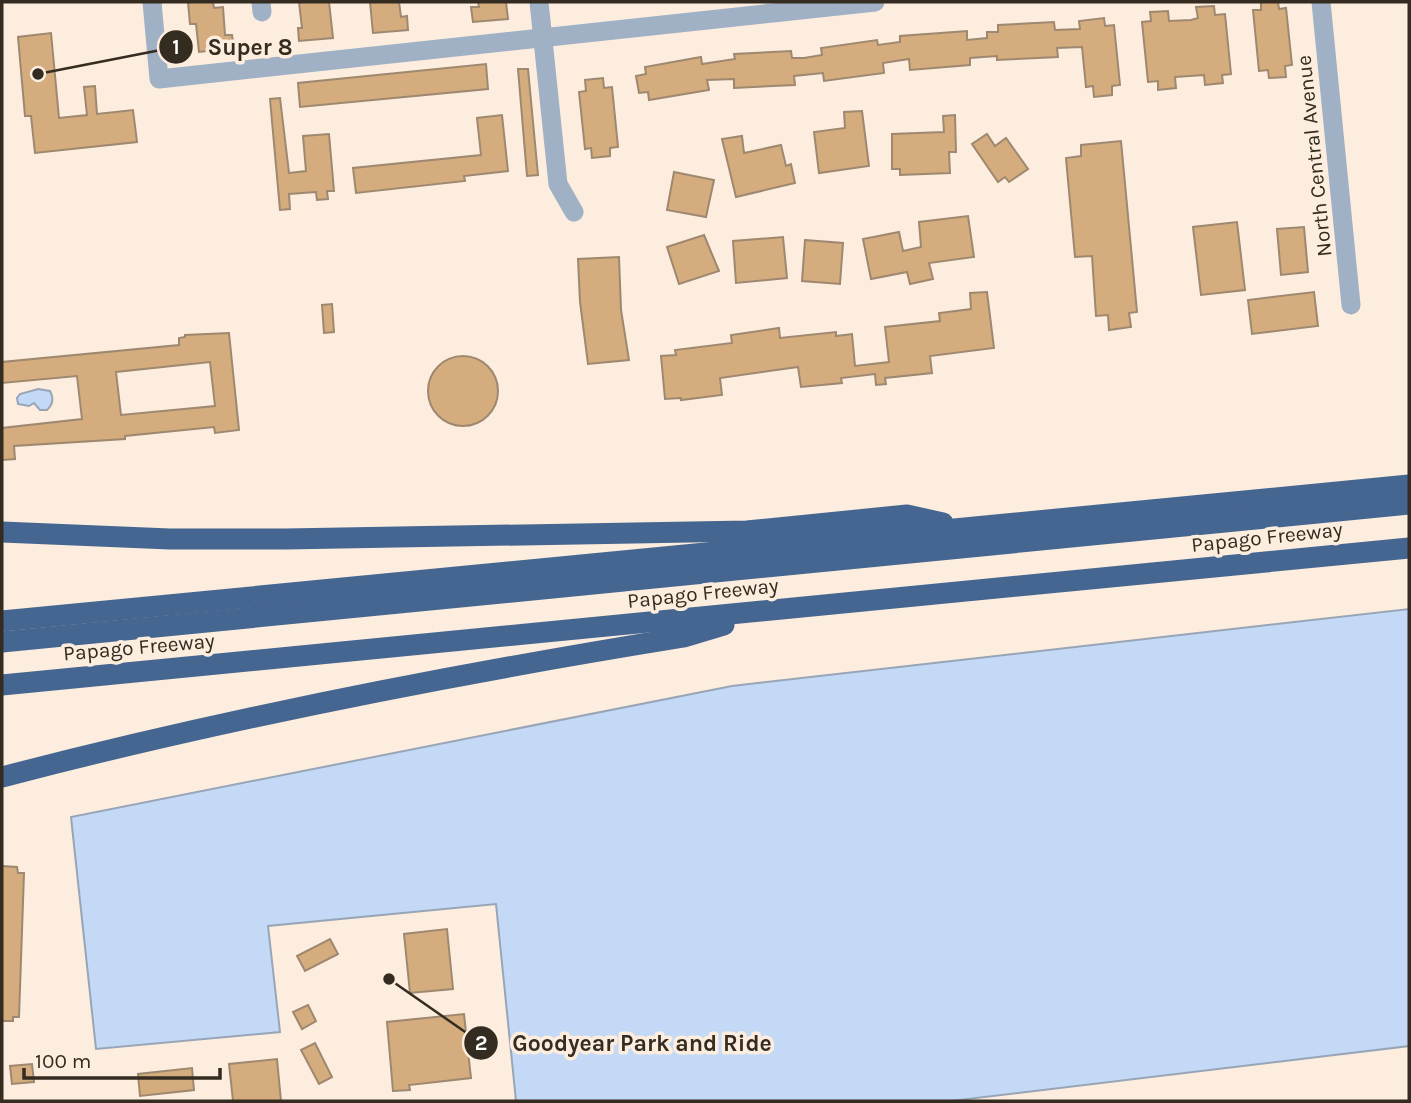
<svg xmlns="http://www.w3.org/2000/svg" width="1411" height="1103" font-family="Karla,sans-serif">
	<style>
		.water { fill: #c3d9f6; stroke: #98a5b6; stroke-width: 2 }
		.building { fill: #d5ac7d; stroke: #9e8870; stroke-width: 2; fill-rule: evenodd }
		.lines { fill: none; stroke-linecap: round; stroke-linejoin: round }
		.minor { stroke: #a0b0c5; stroke-width: 19 }
		.highway { stroke: #456690; stroke-width: 21 }
		.labels { text-anchor: middle; stroke-width: 7; stroke-linejoin: round; paint-order: stroke }
		.street-label { font-size: 21px; fill: #342b21; stroke: #fcedde }
		.leader { fill: none; stroke: #342b21; stroke-width: 2.5 }
		.callout-dot { fill: #342b21; stroke: #fcedde; stroke-width: 2.5 }
		.mark-label { font-size: 21px; text-anchor: middle; font-weight: bold; fill: #fff }
		.callout-label { font-size: 23px; text-anchor: middle; font-weight: bold; fill: #342b21; stroke: #fcedde; stroke-width: 7; stroke-linejoin: round; paint-order: stroke }
	</style>
	<rect width="100%" height="100%" fill="#fcedde"/>
	<g class="water">
		<path d="M38,389L50,391C54,399 53,404 47,410H40L34,403L29,406L18,404L17,398L20,394Z"/>
		<path d="M1409,609V1046L951,1101H516L496,904L268,926L280,1032L96,1049L71,817L732,686Z"/>
	</g>
	<g class="building">
		<path d="M188,2H213L214,8L223,7L225,35H232L234,48L199,52L196,24H190Z"/>
		<path d="M299,2H329L333,38L299,41L298,28H302Z"/>
		<path d="M370,2H399L401,17L407,16L408,30L373,33Z"/>
		<path d="M478,2H506L508,19L473,22L471,7H479Z"/>
		<path d="M1261,2H1278L1279,9L1286,8L1292,65L1285,66L1286,77L1269,78L1268,70L1259,71L1253,10H1261Z"/>
		<path d="M1214,6L1215,15L1225,14L1231,74L1222,75L1223,83L1205,85L1204,75L1175,77L1176,88L1158,90V81L1148,82L1142,22L1151,21L1150,12L1168,11L1169,21L1191,20L1198,18L1196,7Z"/>
		<path d="M1104,18L1105,26L1114,25L1120,85L1112,86V95L1094,97L1093,86L1086,87L1082,47L1057,48L1058,57L997,60V56L970,58V65L910,70L909,59L883,63L884,73L824,81L823,73L794,76L795,85L734,88V79L707,80L709,90L649,100L648,92L639,93L636,76L646,74L645,67L701,57L702,64L735,59L734,54L791,51L792,58H804L822,55L821,48L877,40L878,45L900,42V36L967,31V40L987,38V32H998V25L1054,22L1055,30L1080,29L1079,21Z"/>
		<path d="M51,33L59,118L87,115L84,87L95,86L97,114L133,110L137,142L35,153L31,116H25L18,37Z"/>
		<path d="M486,64L488,89L300,107L298,83Z"/>
		<path d="M518,69H528L538,175L527,176Z"/>
		<path d="M603,78L604,88L612,87L618,147L610,148V156L592,158L591,148L585,149L579,92L586,91L585,80Z"/>
		<path d="M280,98L289,173L306,171L303,136L329,134L334,191H327L328,199L317,200L316,192L289,194L290,209L280,210L270,99Z"/>
		<path d="M862,111L869,166L819,173L814,132L845,128L844,112Z"/>
		<path d="M502,115L508,171L464,176L465,181L356,193L353,168L481,155L477,118Z"/>
		<path d="M955,115L956,152H949L950,173L900,175V169H892V134L944,132L943,116Z"/>
		<path d="M987,134L995,146L1006,138L1028,169L1009,182L1005,177L998,182L972,144Z"/>
		<path d="M742,136L744,153L781,145L786,166L791,164L795,183L736,197L722,139Z"/>
		<path d="M1121,141L1137,312L1129,313L1131,327L1109,330L1108,315L1096,316L1092,256L1075,257L1066,158L1081,156V145Z"/>
		<path d="M674,172L714,180L706,217L667,210Z"/>
		<path d="M968,216L974,257L929,263L933,279L910,284L907,272L871,279L863,239L899,232L903,251L921,247L919,222Z"/>
		<path d="M1237,222L1245,290L1201,295L1193,227Z"/>
		<path d="M1304,227L1308,272L1281,275L1277,229Z"/>
		<path d="M704,235L719,271L679,284L667,247Z"/>
		<path d="M783,237L787,278L736,283L733,241Z"/>
		<path d="M805,240L843,243L840,284L802,281Z"/>
		<path d="M619,257L621,310L629,360L588,364L580,302L578,259Z"/>
		<path d="M987,292L994,348L930,356L932,373L885,378L886,384L876,385L875,374L841,378L842,383L801,387L798,367L720,378L722,395L681,400V398L665,399L661,356L676,355L675,350L732,343L731,335L779,328L780,338L836,332V336L852,334L855,366L889,362L885,327L940,321L939,313L971,309L970,293Z"/>
		<path d="M1314,292L1318,326L1252,334L1248,300Z"/>
		<path d="M332,304L334,332L324,333L322,305Z"/>
		<path d="M229,333L239,430L215,433L214,427L125,436V439L14,446L15,459L2,460V428L82,419L77,376L2,383V362L179,345V338L185,337V335ZM210,362L215,406L121,415L116,372Z"/>
		<circle cx="463" cy="391" r="35"/>
		<path d="M2,866L17,867L18,873H24L19,1017H13V1021H2Z"/>
		<path d="M447,929L453,989L410,993L404,934Z"/>
		<path d="M330,939L338,954L305,971L297,956Z"/>
		<path d="M308,1005L316,1021L302,1029L293,1012Z"/>
		<path d="M464,1014L471,1078L409,1085L410,1090L393,1091L387,1022Z"/>
		<path d="M315,1043L332,1077L319,1084L301,1050Z"/>
		<path d="M277,1059L281,1101H233L229,1064Z"/>
		<path d="M32,1064L34,1082L12,1084L10,1066Z"/>
		<path d="M192,1068L194,1090L140,1096L138,1074Z"/>
	</g>
	<g class="lines">
		<g class="minor">
			<path d="M152,2L159,79L875,2"/>
			<path d="M261,2L262,12"/>
			<path d="M539,2L558,184L574,212"/>
			<path d="M1321,2L1351,305"/>
		</g>
		<g class="highway">
			<path d="M2,532L170,539H285L747,531L907,515L943,523"/>
			<path d="M2,621L1409,485"/>
			<path d="M2,642L1409,504"/>
			<path d="M2,685L1409,548"/>
			<path d="M2,777C227,718 455,674 684,637L724,625"/>
		</g>
	</g>
	<g class="labels">
		<g class="street-label">
			<text transform="translate(1314 156) rotate(-96)" y="7">North Central Avenue</text>
			<text transform="translate(1267 537) rotate(-6)" y="7">Papago Freeway</text>
			<text transform="translate(703 593) rotate(-6)" y="7">Papago Freeway</text>
			<text transform="translate(139 647) rotate(-5)" y="7">Papago Freeway</text>
		</g>
	</g>
	<path class="leader" d="M38 74L176 47M389 979L481 1043"/>
	<g class="callout-dot">
		<circle cx="38" cy="74" r="7"/>
		<circle cx="389" cy="979" r="7"/>
		<circle cx="176" cy="47" r="18"/>
		<circle cx="481" cy="1043" r="18"/>
	</g>
	<g class="mark-label">
		<text x="176" y="54">1</text>
		<text x="481" y="1050">2</text>
	</g>
	<g class="callout-label">
		<text x="250" y="55">Super 8</text>
		<text x="642" y="1051">Goodyear Park and Ride</text>
	</g>
	<rect width="1411" height="1103" fill="none" stroke="#342b21" stroke-width="7"/>
	<path d="M24 1068v10h196v-10" fill="none" stroke="#342b21" stroke-width="3.5"/>
	<text x="35" y="1068" font-size="21" fill="#342b21" stroke="#fcedde" stroke-width="5" paint-order="stroke">100 m</text>
</svg>
